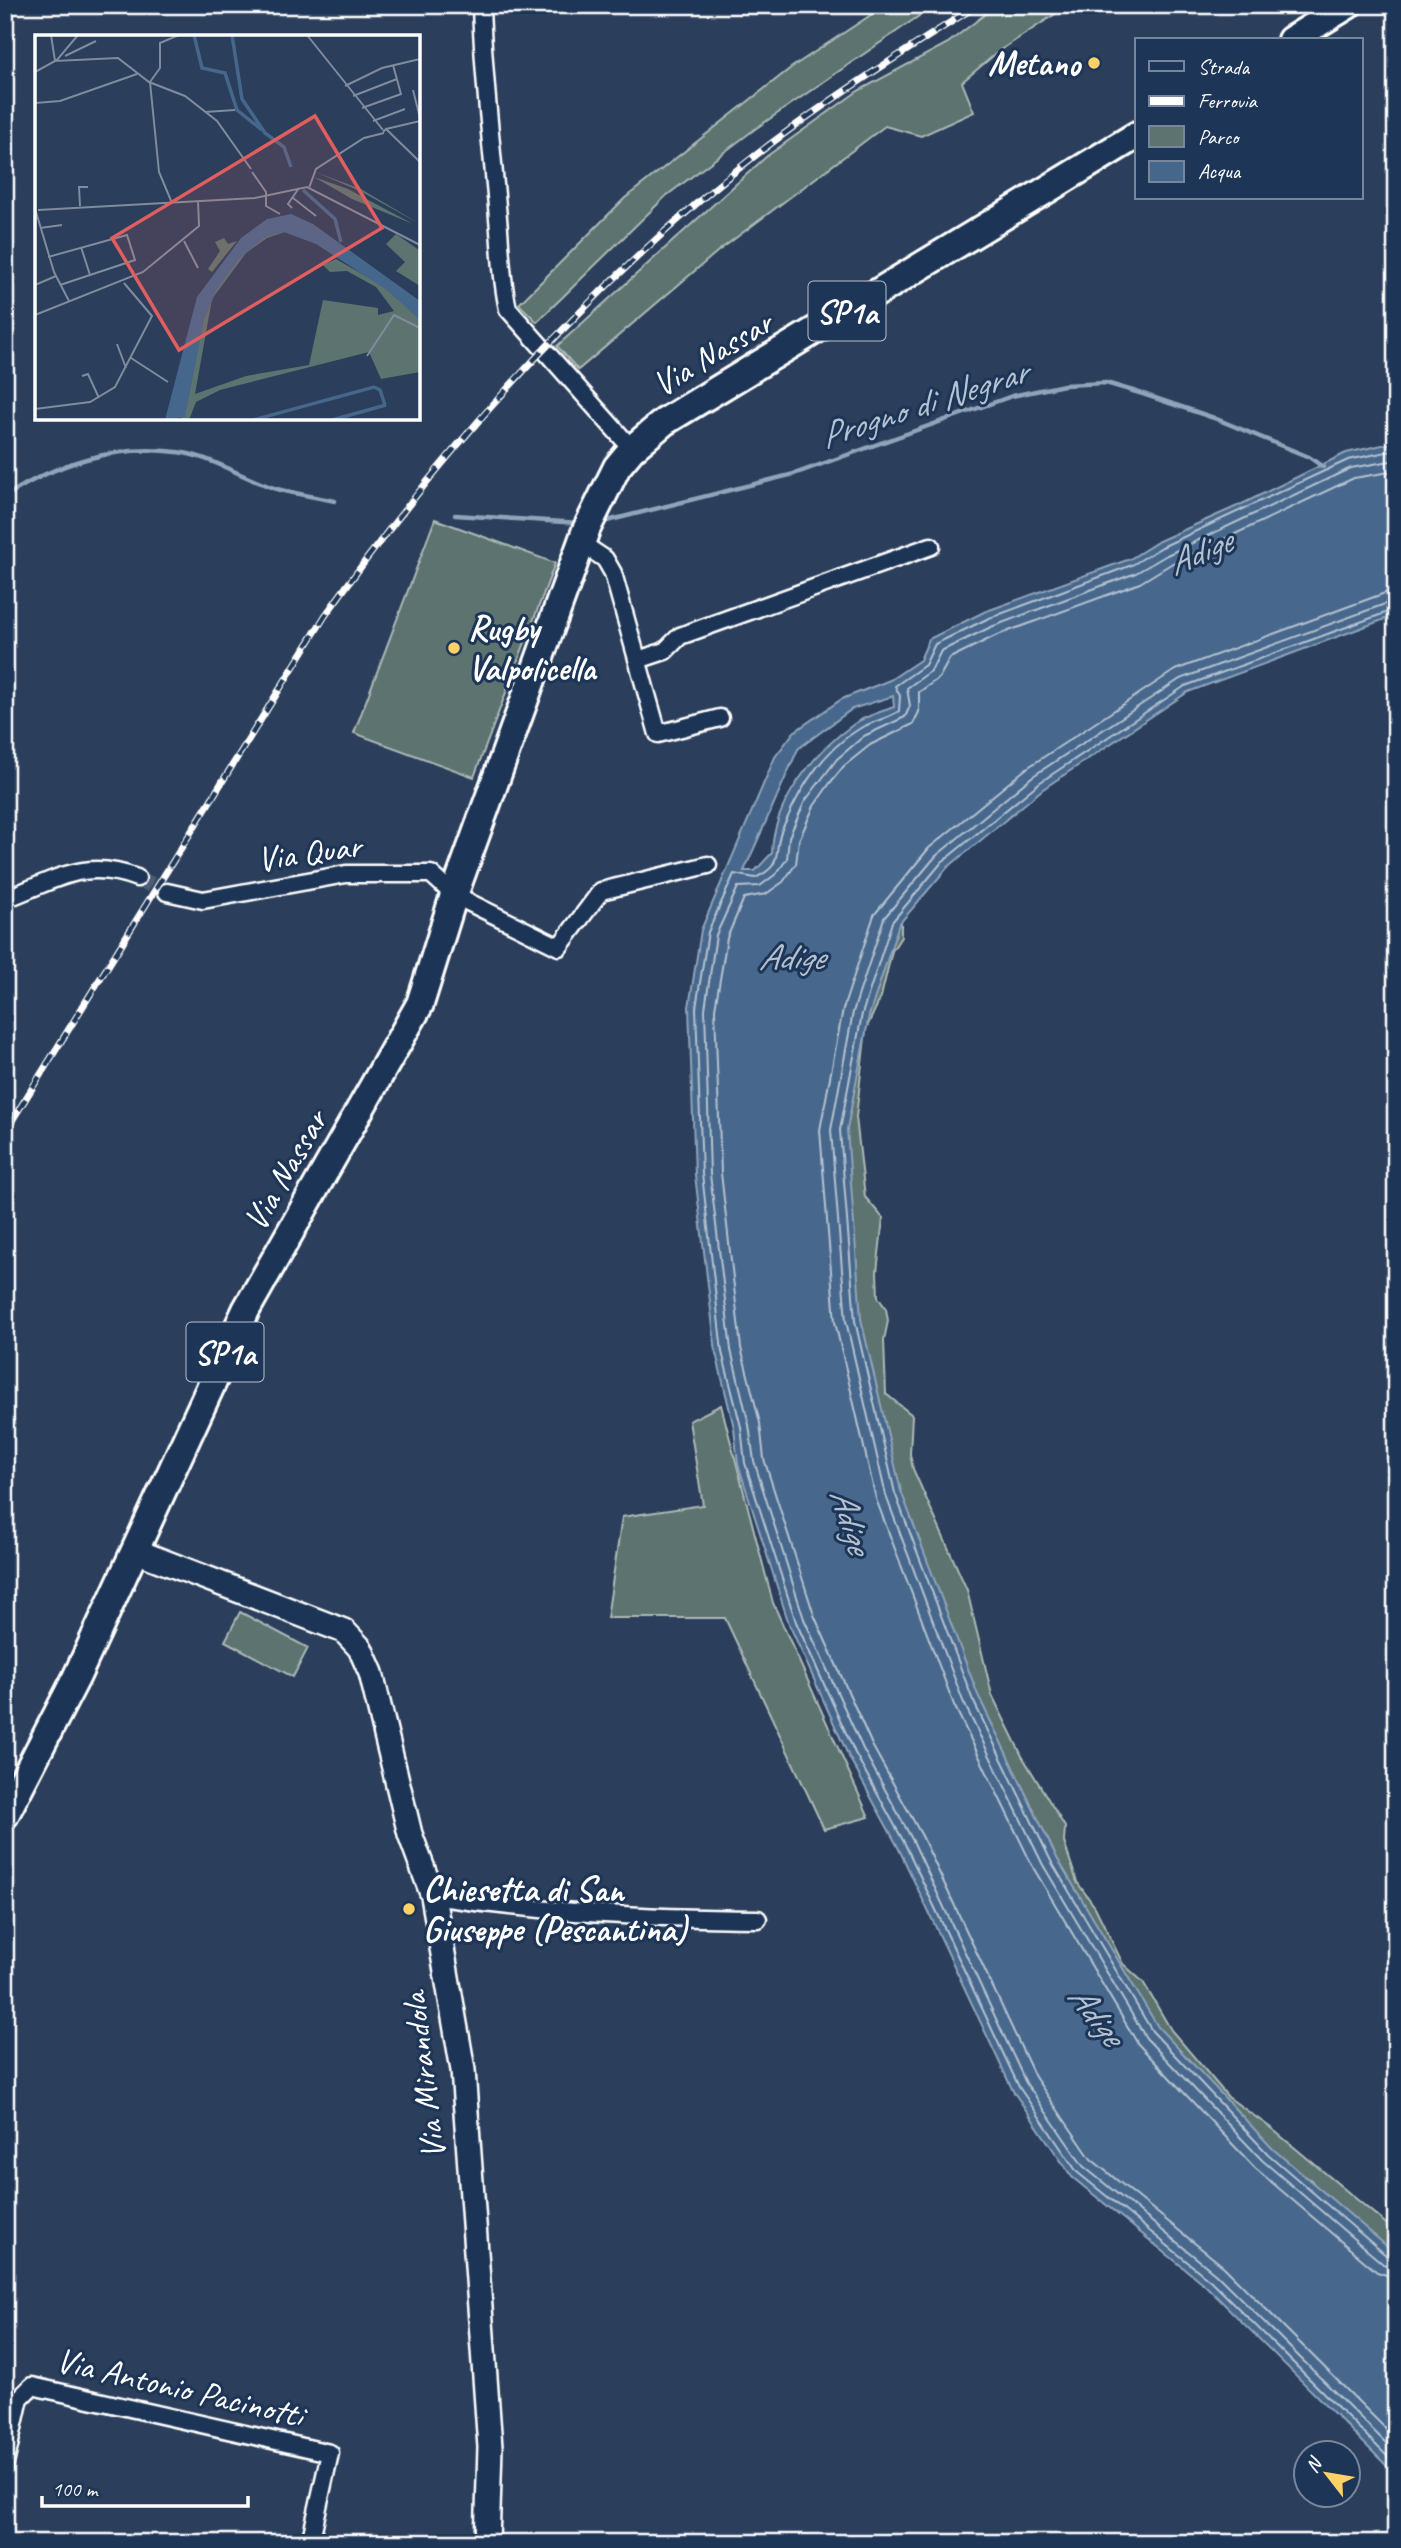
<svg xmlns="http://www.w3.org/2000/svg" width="1401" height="2548" font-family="Caveat,sans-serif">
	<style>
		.green { fill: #5c736f; stroke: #aeb9b7; stroke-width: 2 }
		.water { fill: #46678c; stroke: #90a4ba; stroke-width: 2; fill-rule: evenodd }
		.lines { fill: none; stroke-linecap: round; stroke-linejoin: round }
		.shore { stroke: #b5c2d1; stroke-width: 2 }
		.stream { stroke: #90a4ba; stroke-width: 4.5 }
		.street-tunnel { stroke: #4b5b74; stroke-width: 16; stroke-dasharray: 16 8; stroke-linecap: butt }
		.street-casing { stroke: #fff; stroke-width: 21 }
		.secondary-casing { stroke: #fff; stroke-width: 28 }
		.primary-casing { stroke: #fff; stroke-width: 32 }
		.street { stroke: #1d3557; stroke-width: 16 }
		.secondary { stroke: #1d3557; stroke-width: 23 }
		.primary { stroke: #1d3557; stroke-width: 26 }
		.rail-casing { stroke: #fff; stroke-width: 7 }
		.rail { stroke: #1d3557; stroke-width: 4.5; stroke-dasharray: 13; stroke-linecap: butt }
		.poi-dot { fill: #ffd166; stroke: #1d3557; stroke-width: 2.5 }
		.labels { text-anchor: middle; stroke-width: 6; stroke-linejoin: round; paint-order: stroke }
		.shield { fill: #1d3557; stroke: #bbc2cd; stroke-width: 2 }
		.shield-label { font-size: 33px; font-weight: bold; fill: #fff }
		.poi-label { font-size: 35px; font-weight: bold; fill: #fff; stroke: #1d3557; text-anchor: start }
		.street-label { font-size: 35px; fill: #fff; stroke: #1d3557 }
		.water-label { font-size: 37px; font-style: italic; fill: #b5c2d1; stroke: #1d3557 }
		.inset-river { fill: none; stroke: #46678c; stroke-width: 3.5 }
		.inset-road { fill: none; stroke: #808b9d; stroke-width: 2 }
		.view { fill: #e05e5e; fill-opacity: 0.15; stroke: #e05e5e; stroke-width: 3.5 }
		.inset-edge { fill: none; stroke: #fff; stroke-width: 3.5 }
	</style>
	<rect width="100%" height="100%" fill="#2b3e5b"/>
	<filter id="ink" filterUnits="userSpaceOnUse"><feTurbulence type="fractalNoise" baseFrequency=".0143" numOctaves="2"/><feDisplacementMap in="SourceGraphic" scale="14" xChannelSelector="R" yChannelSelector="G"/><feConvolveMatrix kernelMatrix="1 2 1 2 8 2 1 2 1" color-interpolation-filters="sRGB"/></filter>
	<g filter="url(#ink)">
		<g class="green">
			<path d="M886,5H935L755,129L666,196L537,322L519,304L625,198L792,67Z"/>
			<path d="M997,5H1069L999,51L962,82L974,112L921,136L885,126L717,252L578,370L557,346L767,156L858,91L948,43Z"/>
			<path d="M435,519L555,563L474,777L354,733Z"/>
			<path d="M901,920V937L892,951L881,997L866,1029L856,1117L865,1197L883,1218L877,1272L878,1297L886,1309L888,1321L884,1340L886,1394L912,1415L910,1454L913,1469L967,1590L992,1695L1022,1756L1065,1827L1064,1842L1077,1882L1095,1907L1123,1964L1143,1982L1171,2030L1228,2097L1271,2128L1396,2232V2273L1322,2196L1311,2180L1198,2107L969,1729L825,1239L842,1023Z"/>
			<path d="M721,1405L773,1603L869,1817L824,1829L725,1618H607L622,1517L703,1505L689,1421Z"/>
			<path d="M240,1612L308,1648L293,1677L225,1641Z"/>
		</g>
		<path class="water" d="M1396,442V615L1188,692L1043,789L947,868L899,924L869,1016L847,1129L861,1319L901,1491L978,1695L1057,1858L1158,2027L1273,2149L1396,2254V2475L1206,2286L1072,2177L1013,2091L898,1847L849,1757L789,1624L738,1464L734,1428L716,1353L695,1175L689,1007L701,930L775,757L794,732L842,699L890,680L920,660L929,639L984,612L1130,559L1159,541L1242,504L1346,453ZM893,696L894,707C881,712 865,716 854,724C814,752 773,803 772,853L755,871H744L798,749L852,709Z"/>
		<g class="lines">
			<g class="shore">
				<path d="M1396,450L1348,460L1162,547L1132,565L987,619L935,644L925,665L895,686L900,696L899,711C887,719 872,721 859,729C829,747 806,779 791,810C788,818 782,827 780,835C774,856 782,866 755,878L734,874L708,932L696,1008L702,1174L722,1352L741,1427L745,1463L796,1622L855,1753L905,1844L1019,2087L1077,2172L1211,2281L1396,2465"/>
				<path d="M1396,460L1351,468L1167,555L1136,573L991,627L941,651L931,671L907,688L910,706L905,717L864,736L837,759L805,801L789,837L787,859L776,874L760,886L738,887L716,935L705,1009L710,1174L731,1350L749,1425L754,1461L804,1619L863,1749L913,1841L1026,2083L1083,2166L1216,2274L1396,2453"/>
				<path d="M1396,471L1354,478L1171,564L1140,583L995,636L950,658L939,678L919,692V712L913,724L870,745L844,766L830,783L814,806L799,840L796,864L783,882L766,894L744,898L727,938L715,1009L721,1173L741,1348L760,1423L764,1459L814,1615L872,1745L922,1836L1035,2077L1091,2159L1224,2267L1396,2439"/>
				<path d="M1396,589L1175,670L1027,768L929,848L874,915L843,1009L820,1130L835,1322L876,1499L954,1705L1034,1869L1138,2044L1255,2168L1377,2272L1396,2278"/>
				<path d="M1396,600L1180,679L1033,776L936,856L884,918L853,1012L831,1130L846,1321L886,1496L963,1701L1043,1865L1146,2038L1262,2160L1383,2264L1396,2268"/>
				<path d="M1396,609L1185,686L1039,783L942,862L892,922L862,1014L840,1130L855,1321L895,1493L972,1698L1051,1861L1152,2031L1268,2154L1388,2257L1396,2259"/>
			</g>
			<g class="stream">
				<path d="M5,497C56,463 116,444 177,452C212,456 244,479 277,489C296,494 316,497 335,501"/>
				<path d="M455,515L580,523"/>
				<path d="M599,523L794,474L1012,396L1064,385L1106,383L1143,394L1214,418L1309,457L1323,467"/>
			</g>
			<path class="street-tunnel" d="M137,878L167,892"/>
			<g class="street-casing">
				<g id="street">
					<path d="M481,5C483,77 492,147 498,218C501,249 501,278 508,309L632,449"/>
					<path d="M581,543L605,559L613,573L658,734L720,718"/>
					<path d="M638,660L665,651L680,636L931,546"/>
					<path d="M167,892L203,900L346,874H431L454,895L559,947L601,891L708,865"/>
					<path d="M5,899C54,881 84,857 137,878"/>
					<path d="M433,1896C544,1913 646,1918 758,1919"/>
					<path d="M5,2464L20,2398L32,2386L330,2453L310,2543"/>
				</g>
			</g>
			<g class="secondary-casing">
				<path id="secondary" d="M136,1551L344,1631L360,1648L371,1673L410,1834L433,1896L463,2070L490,2447L487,2543"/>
			</g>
			<g class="primary-casing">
				<g id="primary">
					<path d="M1291,40L1348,5"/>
					<path d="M5,1815L76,1678L246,1310L420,1004L454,895L586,530L617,467L632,449L664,422L1137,135"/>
				</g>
			</g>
			<use href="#street" class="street"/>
			<use href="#secondary" class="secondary"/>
			<use href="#primary" class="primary"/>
			<g class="rail-casing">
				<path id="rail" d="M5,1132L325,616C433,464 555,326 696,204C783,128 881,66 978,5"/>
			</g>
			<use href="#rail" class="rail"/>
		</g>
	</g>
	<g class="poi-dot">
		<circle cx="1094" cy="63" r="7"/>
		<circle cx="454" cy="648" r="7"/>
		<circle cx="409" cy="1909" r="7"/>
	</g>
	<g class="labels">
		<g class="shield">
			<rect x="808.5" y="281.5" width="77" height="59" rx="5"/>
			<rect x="186.5" y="1322.5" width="77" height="59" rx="5"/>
		</g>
		<g class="shield-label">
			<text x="847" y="323">SP1a</text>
			<text x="225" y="1364">SP1a</text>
		</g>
		<g class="poi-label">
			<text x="1080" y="75" text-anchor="end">Metano</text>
			<text x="468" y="640">Rugby<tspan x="468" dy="40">Valpolicella</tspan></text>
			<text x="423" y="1901">Chiesetta di San<tspan x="423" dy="40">Giuseppe (Pescantina)</tspan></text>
		</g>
		<g class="street-label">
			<text transform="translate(712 353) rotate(-31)" y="12">Via Nassar</text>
			<text transform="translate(309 852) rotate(-8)" y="12">Via Quar</text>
			<text transform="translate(285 1170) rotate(-60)" y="12">Via Nassar</text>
			<text transform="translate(423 2076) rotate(-97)" y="12">Via Mirandola</text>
			<text transform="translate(180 2387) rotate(13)" y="12">Via Antonio Pacinotti</text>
		</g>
		<g class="water-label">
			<text transform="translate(923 403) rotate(-18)" y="13">Progno di Negrar</text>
			<text transform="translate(1199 551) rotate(-23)" y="13">Adige</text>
			<text x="791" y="969">Adige</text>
			<text transform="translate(852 1520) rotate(73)" y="13">Adige</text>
			<text transform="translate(1097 2014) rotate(52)" y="13">Adige</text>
		</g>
	</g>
	<g transform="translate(35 35)">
		<rect width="385" height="385" fill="#2b3e5b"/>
		<path d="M280,137L326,154L385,189L325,156ZM279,142L313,154L378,189L317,164ZM238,197H250L232,203L211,218L177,264L160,359L211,341L274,330L288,265L343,273V280L359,276L341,252L312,236L295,237L288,230L301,224L348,251L385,284V337L346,344L334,317L185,355L161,367L154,385H146L168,282L180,253L211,214ZM361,199L384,215L385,251L361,236L370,227L351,209ZM189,203L193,209L202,206L177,237L173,234L185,216L180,207Z" fill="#5c736f"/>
		<path d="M256,179L278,189L385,266V285L352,255L281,209L249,197L230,202L204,224L182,254L169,285L150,382L130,385L162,262L206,203L232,184Z" fill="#46678c"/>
		<path class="inset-river" d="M159,0L167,33L190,38L202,75L227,95M197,0L207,64L230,98L249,112L256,132M268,155L300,184L306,207M218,385L339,352L345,355L350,370M297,385L351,370"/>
		<path class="inset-road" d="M16,0L20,26L83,23L114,47L150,61L182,86L216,134M272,0L348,95M30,21L61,6M0,37L22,25L43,0M115,47L124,137L137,168M115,47L125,33V8L144,0M310,51L347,33L385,24M378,55L385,83M318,61L362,44M0,68L25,66L102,39M327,73L366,59L358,30M170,77L200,75M338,86L370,74M351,94L385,86M348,97L351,94L385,127M217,137L231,157V171L245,179M274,153L281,134L329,103L349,98M258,163L281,181M45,171L44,152H53M257,173L253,169L264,153M3,175L220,163L272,152L385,210M1,177L19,237L34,266M5,193L27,190M149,206L163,233M46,212L55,240M13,222L92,200L100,225L25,250M0,250L21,241M0,280L108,237L164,191L163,166M82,309L91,333M332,321L359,280L385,293M96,323L133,347M47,341L53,339L64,363M0,374L55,367L80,352L117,281L89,248"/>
		<path class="view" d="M280,81L347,193L144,315L77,203Z"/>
		<rect width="385" height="385" class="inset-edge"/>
	</g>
	<rect width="1401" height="2548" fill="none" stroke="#1d3557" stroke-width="28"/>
	<rect x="14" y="14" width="1373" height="2520" fill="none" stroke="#fff" stroke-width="2.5" filter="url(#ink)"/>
	<rect x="1135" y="38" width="228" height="161" fill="#1d3557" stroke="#77869a" stroke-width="2"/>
	<rect x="1149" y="61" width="35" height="10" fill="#1d3557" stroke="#77869a" stroke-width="2"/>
	<text x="1198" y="74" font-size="21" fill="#ffffff">Strada</text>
	<rect x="1149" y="96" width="35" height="10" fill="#ffffff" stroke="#77869a" stroke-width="2"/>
	<text x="1198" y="108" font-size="21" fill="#ffffff">Ferrovia</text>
	<rect x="1149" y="126" width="35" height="21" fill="#5c736f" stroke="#77869a" stroke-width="2"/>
	<text x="1198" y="144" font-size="21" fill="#ffffff">Parco</text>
	<rect x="1149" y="161" width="35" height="21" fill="#46678c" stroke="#77869a" stroke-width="2"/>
	<text x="1198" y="178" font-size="21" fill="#ffffff">Acqua</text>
	<g transform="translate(1327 2474) rotate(301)"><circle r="33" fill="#1d3557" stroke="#77869a" stroke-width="2"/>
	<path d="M0-5L12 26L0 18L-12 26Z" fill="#ffd166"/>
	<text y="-10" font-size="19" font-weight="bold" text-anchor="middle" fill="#ffffff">N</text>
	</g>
	<path d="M42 2496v10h206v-10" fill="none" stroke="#ffffff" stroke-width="3.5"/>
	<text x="52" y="2496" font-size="21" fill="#ffffff" stroke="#1d3557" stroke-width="5" paint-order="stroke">100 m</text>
</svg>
